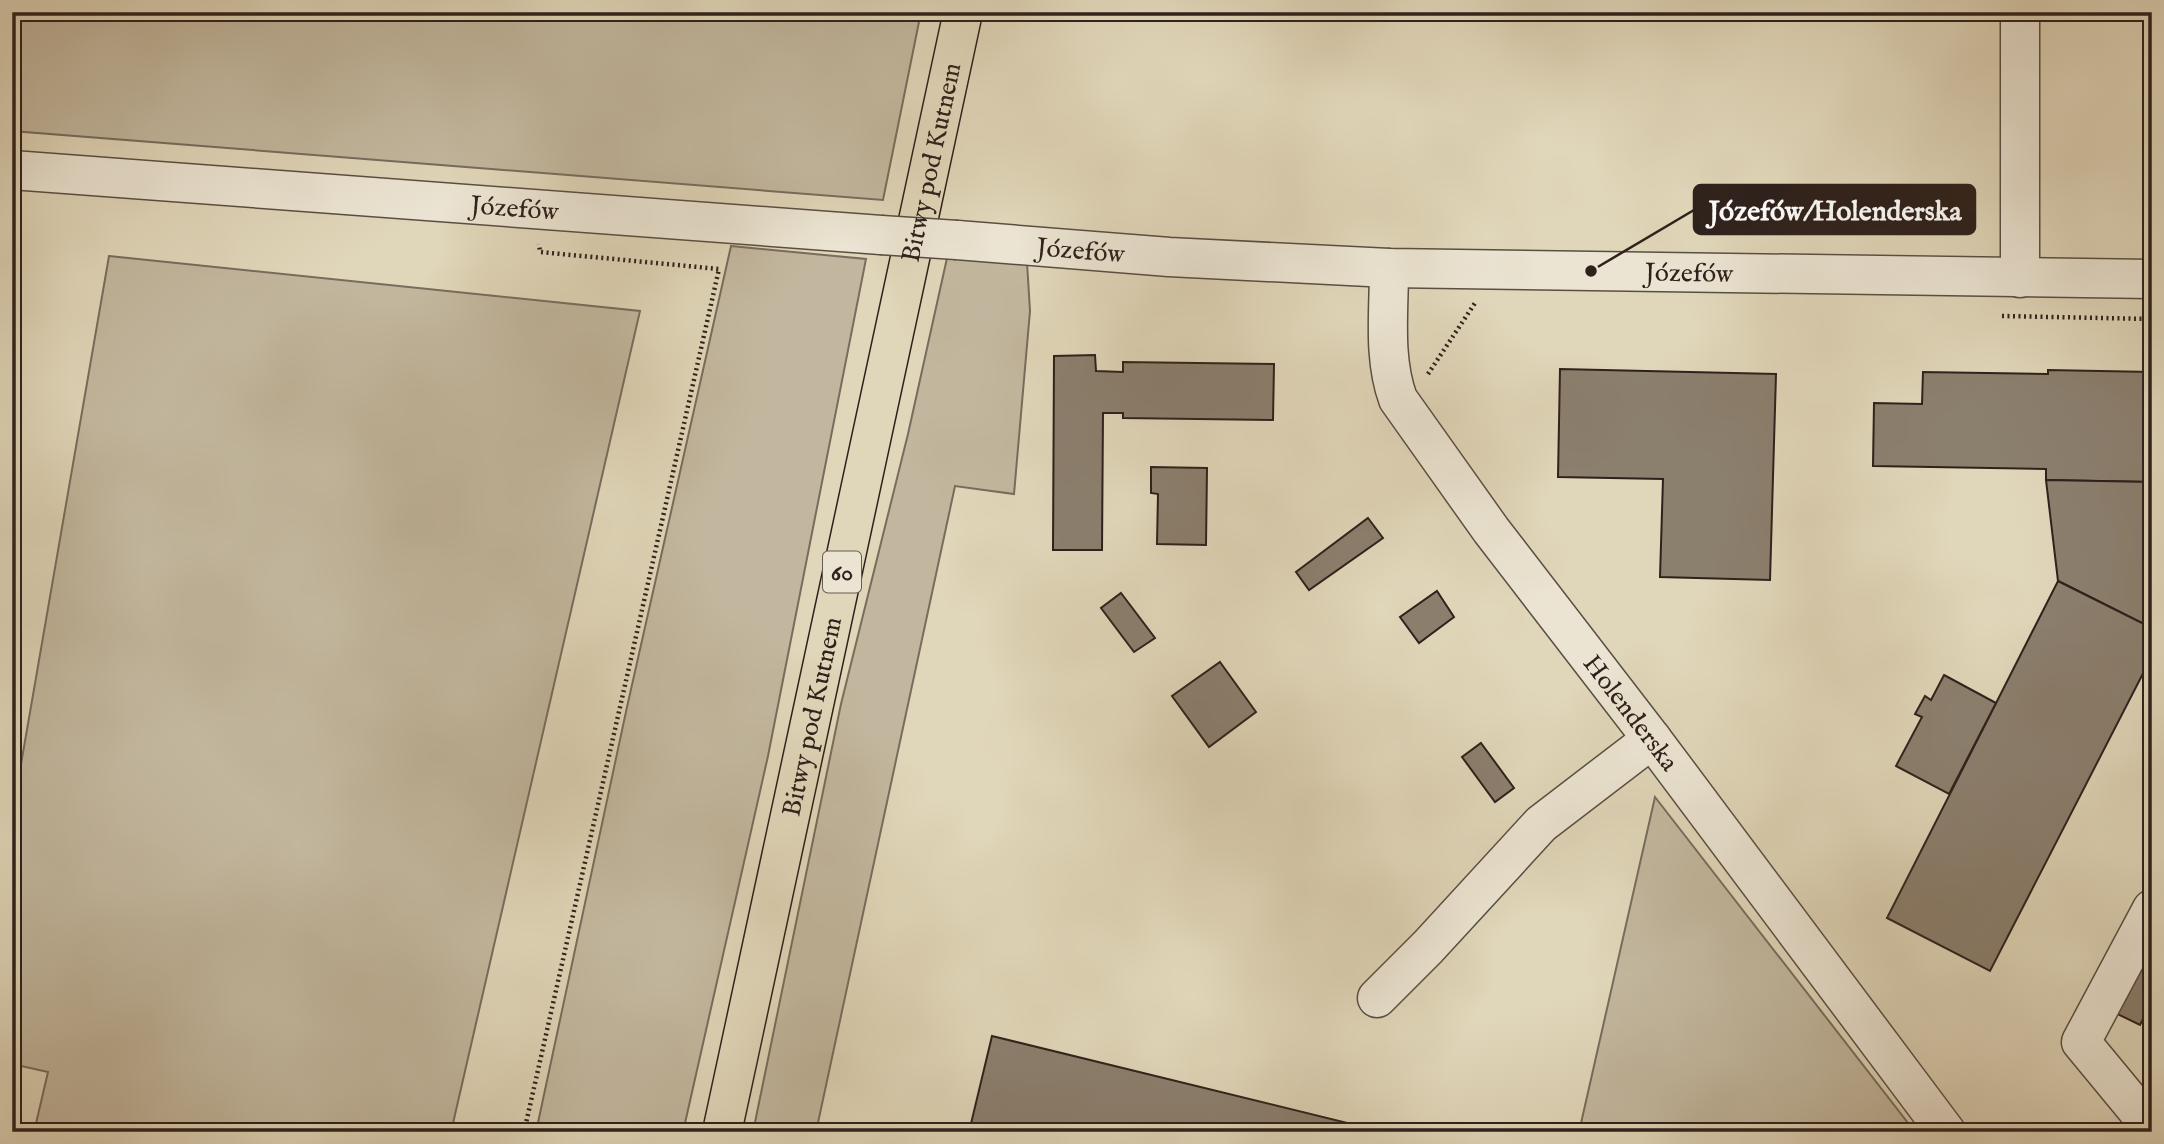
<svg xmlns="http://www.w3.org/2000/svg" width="2164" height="1144" font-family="'IM FELL English',serif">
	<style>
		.green { fill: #c2b79e; stroke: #786c5d; stroke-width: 2 }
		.building { fill: #8b7f6e; stroke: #2e211c; stroke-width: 2 }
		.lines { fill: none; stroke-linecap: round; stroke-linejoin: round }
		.minor-casing { stroke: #5a4e43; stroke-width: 41 }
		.major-casing { stroke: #2e211c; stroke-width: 41 }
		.path { stroke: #2e211c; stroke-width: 4.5; stroke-dasharray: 2 3.5; stroke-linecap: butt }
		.minor { stroke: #ebe4d2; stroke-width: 38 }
		.major { stroke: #e0d6b9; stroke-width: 38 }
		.minor-bridge-casing { stroke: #5a4e43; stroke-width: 41; stroke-linecap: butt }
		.minor-bridge { stroke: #ebe4d2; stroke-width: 38 }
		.labels { text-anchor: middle; stroke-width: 7; stroke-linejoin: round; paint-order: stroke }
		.shield { fill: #ebe4d2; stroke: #675c53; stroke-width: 2 }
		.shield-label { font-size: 24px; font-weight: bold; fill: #2e211c }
		.street-label { font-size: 26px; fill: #2e211c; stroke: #ebe4d2 }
		.leader { fill: none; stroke: #2e211c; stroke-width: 2.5 }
		.callout-dot { fill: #2e211c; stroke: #ebe4d2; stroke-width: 2.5 }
		.callout { fill: #2e211c; stroke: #2e211c; stroke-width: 2.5 }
		.callout-label { font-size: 28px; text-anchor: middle; font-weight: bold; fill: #fff }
	</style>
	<rect width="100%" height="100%" fill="#e0d6b9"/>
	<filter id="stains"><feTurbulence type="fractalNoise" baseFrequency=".00286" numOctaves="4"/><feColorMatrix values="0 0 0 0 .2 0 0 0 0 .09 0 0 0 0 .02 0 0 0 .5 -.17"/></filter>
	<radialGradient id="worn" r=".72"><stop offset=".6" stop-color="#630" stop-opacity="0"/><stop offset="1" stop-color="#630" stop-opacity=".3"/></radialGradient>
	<g class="green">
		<path d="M12,12H921L883,200L12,131Z"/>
		<path d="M731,246L866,259L768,756L683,1132H536L627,707Z"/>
		<path d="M109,256L640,311L451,1132H34L48,1072L12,1064V771L20,770Z"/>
		<path d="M947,258L1027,262L1030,311L1014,494L955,486L816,1132H753L841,704L908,434Z"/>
		<path d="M1655,797L1915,1132H1579Z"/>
	</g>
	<g class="building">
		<path d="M1095,355L1096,371L1123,372V362L1274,364L1273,420L1123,418V413H1103L1102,550H1053L1054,356Z"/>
		<path d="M1560,369L1776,374L1770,580L1660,577L1663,479L1558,477Z"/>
		<path d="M2048,370L2152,372V482L2046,480V469L1873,466L1874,403L1922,404L1923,372L2048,374Z"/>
		<path d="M1151,467L1207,468L1206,545L1157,544L1158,494L1151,493Z"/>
		<path d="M2046,480L2152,482V628L2058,581Z"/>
		<path d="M1368,518L1383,538L1309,590L1296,572Z"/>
		<path d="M2058,581L2152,628V656L1990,971L1887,918Z"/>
		<path d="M1437,591L1454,617L1419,643L1400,617Z"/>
		<path d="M1121,593L1155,638L1134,652L1101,608Z"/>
		<path d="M1220,662L1256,712L1209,747L1172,696Z"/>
		<path d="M1944,675L1996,703L1949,794L1896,766L1922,717L1915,714L1925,696L1931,700Z"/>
		<path d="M1481,743L1514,788L1495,802L1462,757Z"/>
		<path d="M2152,897V1001L2140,1025L2097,1004Z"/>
		<path d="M992,1036L1380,1131V1132H969Z"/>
	</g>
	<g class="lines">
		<g class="minor-casing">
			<g id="minor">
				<path d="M2020,12V278"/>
				<path id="s1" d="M12,170L881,235"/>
				<path id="s2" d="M957,240L1169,257L1389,268L2152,279"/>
				<path id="s3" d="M1389,268C1389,312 1383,358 1398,399L1491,530L1652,739L1946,1132"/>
				<path d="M2152,909L2081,1042L2152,1128"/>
				<path d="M1377,998L1428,947L1541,824L1652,739"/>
			</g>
		</g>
		<g class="major-casing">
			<g id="major">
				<path id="s4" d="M722,1132L963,12"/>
			</g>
		</g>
		<g class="path">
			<path d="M2002,316L2152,319"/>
			<path d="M1428,374L1475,303"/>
			<path d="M12,1125L40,1132"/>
			<path d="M524,1132L719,269L540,252L539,244"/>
		</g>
		<use href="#minor" class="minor"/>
		<use href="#major" class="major"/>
		<g class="minor-bridge-casing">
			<path id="minor-bridge" d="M881,235L957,240"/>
		</g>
		<use href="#minor-bridge" class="minor-bridge"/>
	</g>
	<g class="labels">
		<rect class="shield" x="823" y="551.5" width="38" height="41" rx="5"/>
		<g class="shield-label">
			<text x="842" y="580">60</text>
		</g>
		<g class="street-label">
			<text dy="9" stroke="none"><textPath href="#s4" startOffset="992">Bitwy pod Kutnem</textPath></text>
			<text dy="9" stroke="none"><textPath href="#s1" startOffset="504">Józefów</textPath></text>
			<text dy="9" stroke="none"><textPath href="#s2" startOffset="124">Józefów</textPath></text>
			<text dy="9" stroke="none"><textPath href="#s2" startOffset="733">Józefów</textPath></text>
			<text dy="9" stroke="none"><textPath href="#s3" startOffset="523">Holenderska</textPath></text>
			<text dy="9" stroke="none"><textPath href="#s4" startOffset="425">Bitwy pod Kutnem</textPath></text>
		</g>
	</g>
	<path class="leader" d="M1591 271L1694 210"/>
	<circle class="callout-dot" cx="1591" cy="271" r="7"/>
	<rect class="callout" x="1694" y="185" width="281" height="49" rx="7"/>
	<g class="callout-label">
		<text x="1835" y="220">Józefów/Holenderska</text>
	</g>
	<rect width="2164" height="1144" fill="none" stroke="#e0d6b9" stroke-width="42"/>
	<rect x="14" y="14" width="2136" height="1116" fill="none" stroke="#2e211c" stroke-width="3.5"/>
	<rect x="21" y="21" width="2122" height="1102" fill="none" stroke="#2e211c" stroke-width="2"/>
	<rect width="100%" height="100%" filter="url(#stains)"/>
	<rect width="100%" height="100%" fill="url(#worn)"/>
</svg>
